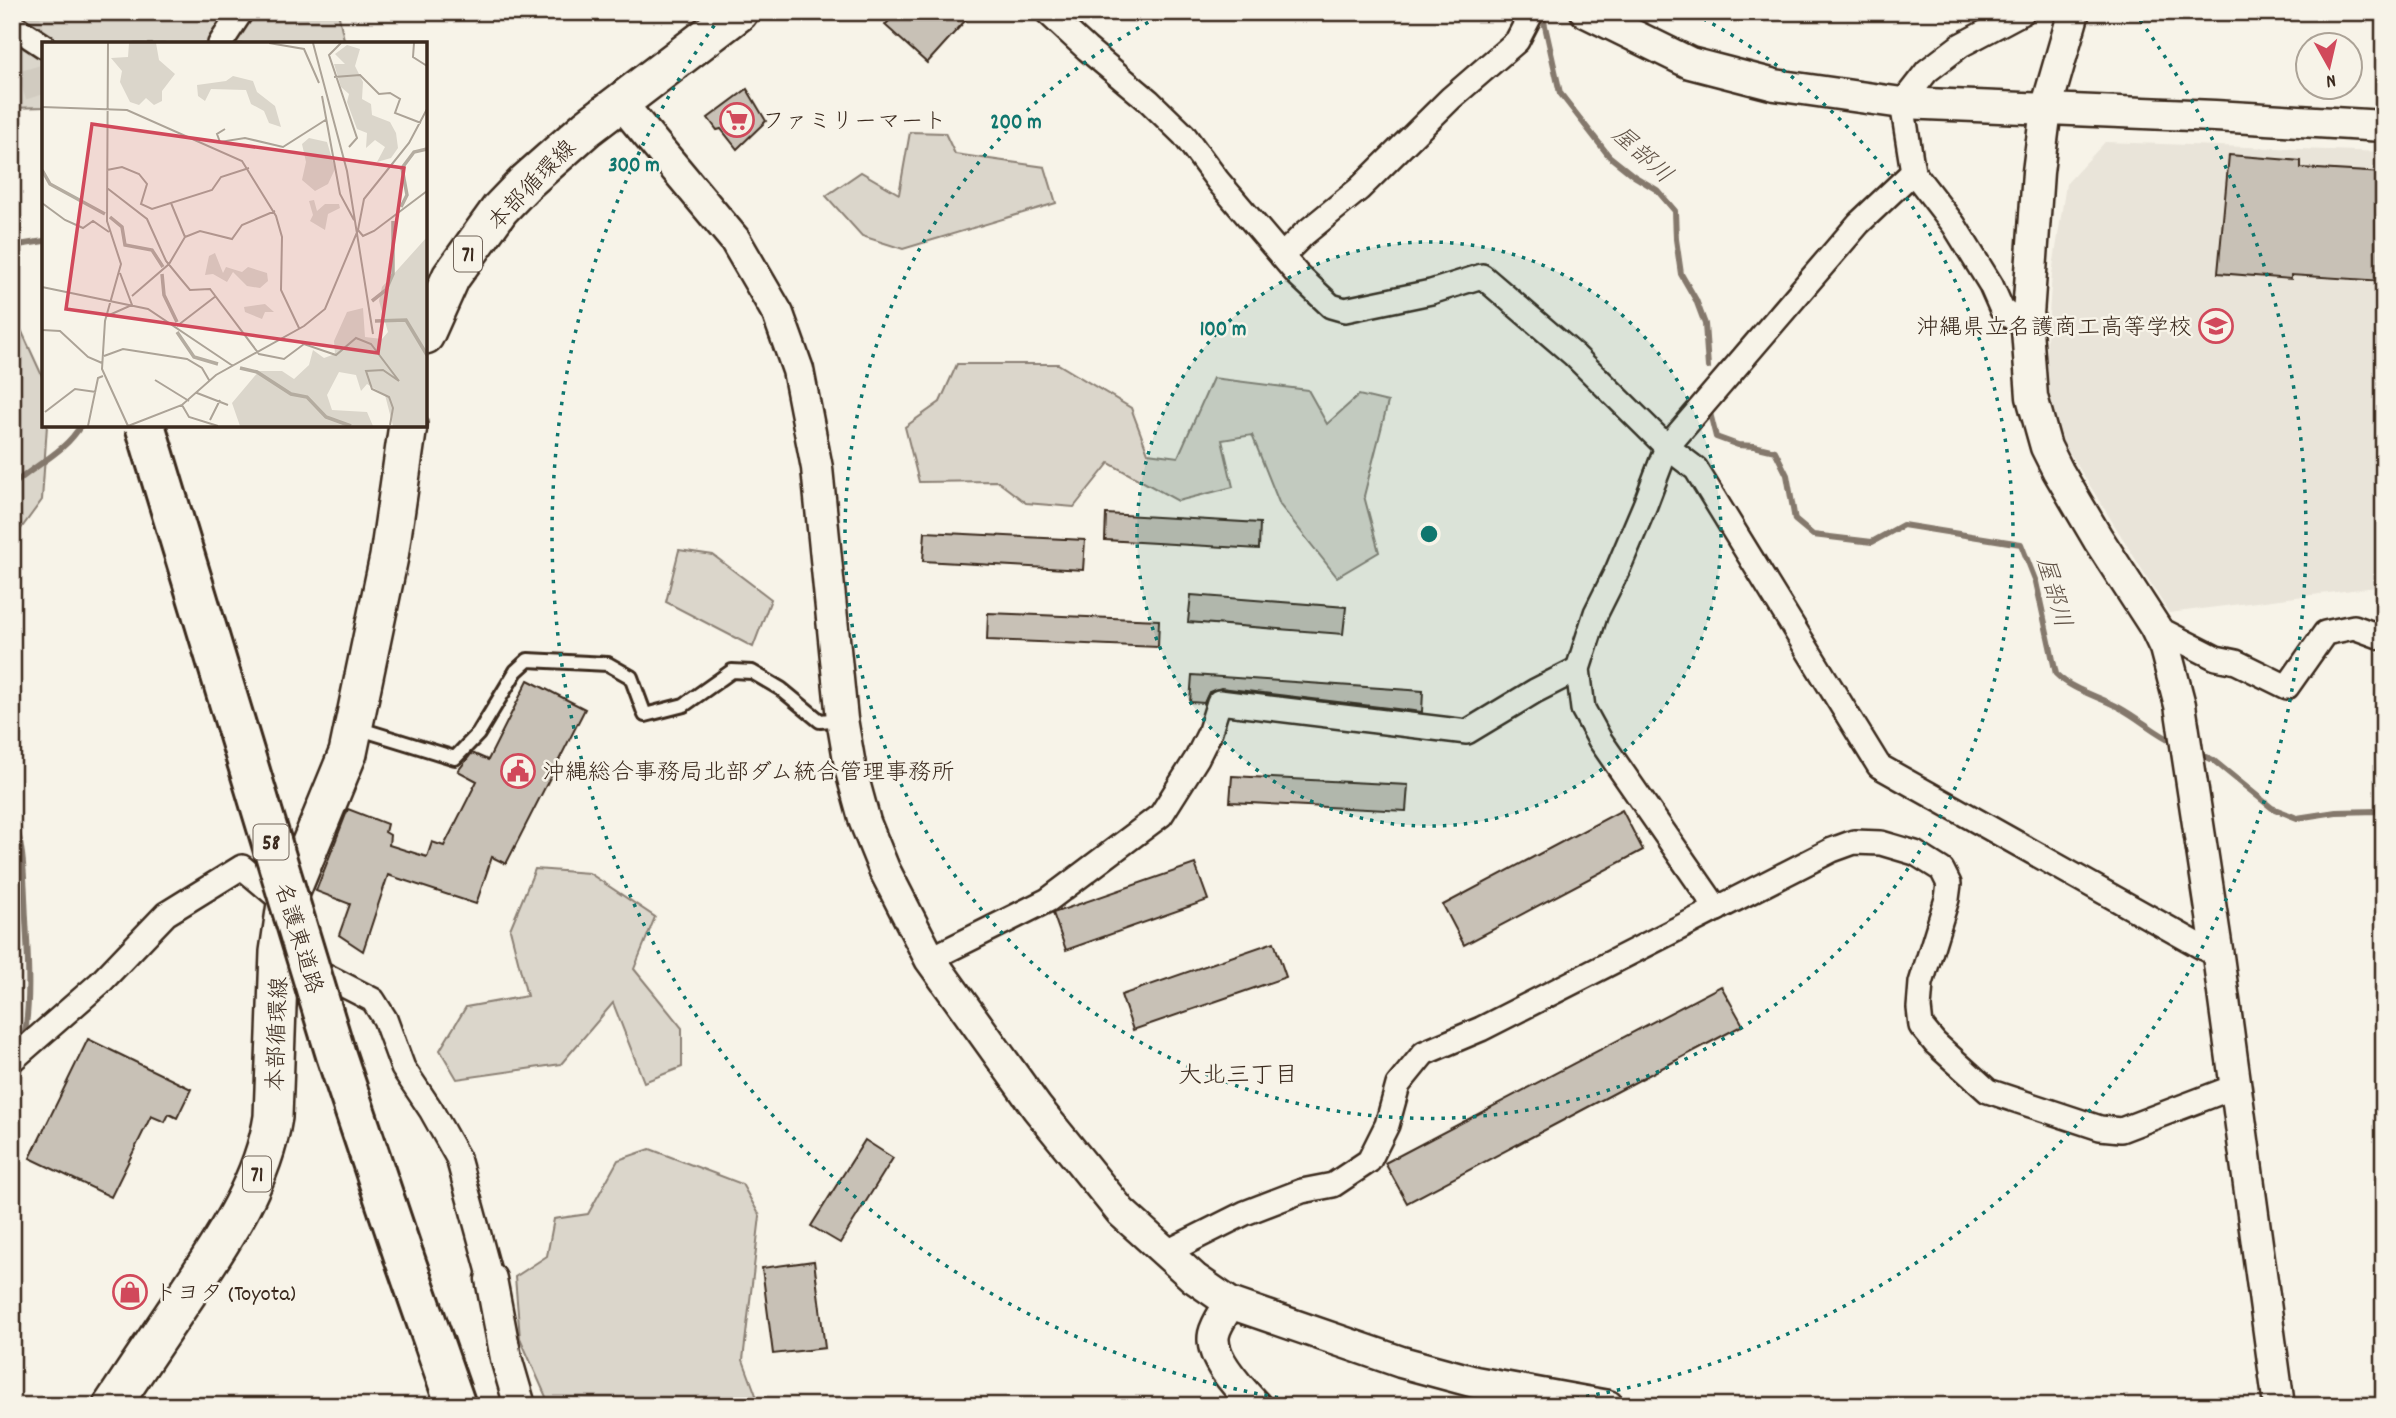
<svg xmlns="http://www.w3.org/2000/svg" width="2396" height="1418" font-family="Dekko,'Klee One',sans-serif">
	<style>
		.built { fill: #e9e4d9 }
		.green { fill: #dbd6cb; stroke: #8b8074; stroke-width: 2 }
		.lines { fill: none; stroke-linecap: round; stroke-linejoin: round }
		.stream { stroke: #84786c; stroke-width: 6 }
		.building { fill: #c8c1b6; stroke: #3b2a1e; stroke-width: 2 }
		.motorway-tunnel { stroke: #d1cbc0; stroke-width: 38; stroke-dasharray: 38 19; stroke-linecap: butt }
		.service-casing { stroke: #3b2a1e; stroke-width: 18 }
		.minor-casing { stroke: #3b2a1e; stroke-width: 28 }
		.tertiary-casing { stroke: #3b2a1e; stroke-width: 35 }
		.primary-casing { stroke: #3b2a1e; stroke-width: 42 }
		.motorway-casing { stroke: #3b2a1e; stroke-width: 44 }
		.service { stroke: #f7f3e8; stroke-width: 12 }
		.minor { stroke: #f7f3e8; stroke-width: 23 }
		.tertiary { stroke: #f7f3e8; stroke-width: 30 }
		.primary { stroke: #f7f3e8; stroke-width: 37 }
		.motorway { stroke: #f7f3e8; stroke-width: 38 }
		.motorway-bridge-casing { stroke: #3b2a1e; stroke-width: 44; stroke-linecap: butt }
		.motorway-bridge { stroke: #f7f3e8; stroke-width: 38 }
		.ring { fill: none; stroke: #0f766e; stroke-width: 3.5; stroke-dasharray: 3.5 7 }
		.labels { text-anchor: middle; stroke-width: 5; stroke-linejoin: round; paint-order: stroke }
		.shield { fill: #f7f3e8; stroke: #73665b; stroke-width: 2 }
		.shield-label { font-size: 21px; font-weight: bold; fill: #3b2a1e }
		.poi-label { font-size: 23px; fill: #3b2a1e; stroke: #f7f3e8; text-anchor: start }
		.street-label { font-size: 23px; fill: #3b2a1e; stroke: #f7f3e8 }
		.water-label { font-size: 24px; font-style: italic; fill: #5f5145; stroke: #f7f3e8 }
		.neighbourhood-label { font-size: 24px; fill: #3b2a1e; stroke: #f7f3e8 }
		.inset-river { fill: none; stroke: #b4aca0; stroke-width: 3.5 }
		.inset-road { fill: none; stroke: #aca397; stroke-width: 2 }
		.view { fill: #d1495b; fill-opacity: 0.15; stroke: #d1495b; stroke-width: 3.5 }
		.inset-edge { fill: none; stroke: #3b2a1e; stroke-width: 3.5 }
		.centre { fill: #0f766e; stroke: #f7f3e8; stroke-width: 3.5 }
		.ring-label { font-size: 21px; text-anchor: middle; font-weight: bold; fill: #0f766e; stroke: #f7f3e8; stroke-width: 5; stroke-linejoin: round; paint-order: stroke }
	</style>
	<rect width="100%" height="100%" fill="#f7f3e8"/>
	<filter id="ink" filterUnits="userSpaceOnUse"><feTurbulence type="fractalNoise" baseFrequency=".0143" numOctaves="2"/><feDisplacementMap in="SourceGraphic" scale="14" xChannelSelector="R" yChannelSelector="G"/><feConvolveMatrix kernelMatrix="1 2 1 2 8 2 1 2 1" color-interpolation-filters="sRGB"/></filter>
	<g filter="url(#ink)">
		<path class="built" d="M2105,142L2384,152V586L2169,613L2064,444L2044,378L2052,274L2066,184Z"/>
		<g class="green">
			<path d="M12,12H338L345,44H44V107L12,108Z"/>
			<path d="M910,132L945,133L955,154L1045,167L1056,203L903,249L862,236L826,196L861,172L899,194Z"/>
			<path d="M12,310L44,380V425H47L42,500L12,541Z"/>
			<path d="M957,364H1058L1131,408L1148,453L1178,457L1213,378L1308,390L1327,424L1359,395L1388,402L1364,496L1379,552L1337,577L1280,505L1252,435L1222,440L1233,487L1178,501L1109,463L1074,507L1026,503L997,481L919,482L905,427L940,402Z"/>
			<path d="M679,550L713,555L771,599L753,647L666,602Z"/>
			<path d="M535,869L589,873L655,917L634,969L682,1028V1067L644,1082L613,1003L561,1064L457,1079L440,1050L466,1007L527,996L510,929Z"/>
			<path d="M650,1149L742,1184L760,1216L743,1360L760,1406H550L520,1338L515,1277L547,1256L554,1219L588,1214L618,1160Z"/>
		</g>
		<g class="lines">
			<g class="stream">
				<path d="M1543,17L1560,93L1609,156L1634,176L1657,190L1675,211L1676,239L1681,274L1696,300L1705,324L1708,367"/>
				<path d="M12,246L44,241"/>
				<path d="M1710,413L1716,437L1738,445L1754,446L1775,451L1787,475L1795,520L1813,535L1872,542L1903,525L2021,544L2036,582L2056,674C2073,691 2099,696 2120,708C2140,719 2156,734 2176,743"/>
				<path d="M12,486C34,465 65,453 81,425"/>
				<path d="M2196,752L2213,760L2272,808L2297,818L2336,812L2378,811L2384,813"/>
				<path d="M12,812C25,846 24,883 26,919C28,959 31,1000 24,1039"/>
				<path d="M12,1391L19,1406"/>
			</g>
		</g>
		<g class="building">
			<path d="M881,12H973L927,63L885,25L890,20Z"/>
			<path d="M747,89L766,121L737,149L721,129L717,130L708,118Z"/>
			<path d="M2229,155L2301,161V168L2384,173V281L2291,275V279L2218,273Z"/>
			<path d="M1106,514L1260,523L1259,549L1105,540Z"/>
			<path d="M925,532L1085,540L1083,570L923,561Z"/>
			<path d="M1191,595L1346,607L1343,634L1188,622Z"/>
			<path d="M988,613L1159,620L1158,647L987,640Z"/>
			<path d="M1192,675L1423,691L1422,712L1221,688L1209,692L1204,703L1190,702Z"/>
			<path d="M528,680L585,709L506,864L492,857L476,904L388,875L363,951L339,935L350,904L316,891L348,809L387,824L385,832L390,835L389,845L427,857L432,842L444,846L477,781L458,771L472,753L488,760Z"/>
			<path d="M1232,776L1408,785L1406,811L1230,802Z"/>
			<path d="M1622,810L1643,850L1464,945L1443,905Z"/>
			<path d="M1195,864L1208,900L1066,950L1053,913Z"/>
			<path d="M1274,942L1286,977L1133,1030L1121,995Z"/>
			<path d="M1721,986L1743,1025L1407,1203L1385,1163Z"/>
			<path d="M88,1039L191,1089L177,1118L169,1114L165,1122L151,1116L111,1197L30,1158Z"/>
			<path d="M865,1140L893,1158L840,1243L811,1226Z"/>
			<path d="M814,1261L825,1348L773,1354L762,1268Z"/>
		</g>
		<g class="lines">
			<path class="motorway-tunnel" d="M19,12L44,94"/>
			<g class="service-casing">
				<path id="service" d="M357,728L455,758L478,734L516,671L528,660L608,664L631,677L645,715L684,705L732,671L752,672L781,689L820,721L842,719"/>
			</g>
			<g class="minor-casing">
				<g id="minor">
					<path d="M1047,12L1087,49L1149,101L1184,135L1218,181L1297,274L1331,306L1345,310L1431,292L1482,276L1574,355L1667,447L1696,469L1879,766L2218,956"/>
					<path d="M2023,12L1961,45L1927,71L1902,103L1913,172L1954,225L1991,285L2002,310L2027,329"/>
					<path d="M12,25L44,46"/>
					<path d="M220,44L241,12"/>
					<path d="M1282,256L1304,234L1359,189L1451,98L1517,41L1532,12"/>
					<path d="M2155,627L2216,658L2236,662L2287,687L2325,633L2354,627L2384,638"/>
					<path d="M1717,909L1600,740L1583,709L1578,669L1596,613L1617,571L1645,505L1667,447L1859,223L1913,172"/>
					<path d="M930,959L1048,900L1161,815L1197,758L1209,734L1219,702L1467,732L1535,691L1578,669"/>
					<path d="M305,965L373,1000L385,1019L403,1068L431,1110L458,1158L491,1279"/>
					<path d="M12,1060L100,983L166,914L242,867L286,904"/>
					<path d="M1165,1253L1245,1213L1302,1191L1333,1185L1369,1161L1387,1125L1398,1085L1424,1053L1481,1029L1832,850L1854,842L1881,843L1915,853L1942,870L1949,884L1947,899L1921,983L1919,1008L1921,1026L1935,1043L1988,1091L2100,1128L2121,1130L2234,1087"/>
				</g>
			</g>
			<g class="tertiary-casing">
				<g id="tertiary">
					<path d="M1586,12L1690,63L1775,85L1902,103L2215,116L2384,126"/>
					<path d="M2074,12L2046,109L2038,172L2027,329L2032,397L2046,447L2058,471L2098,539L2155,627L2165,648L2180,705L2218,956L2279,1406"/>
					<path d="M620,102L735,240L778,314L798,370L817,468L842,719L851,771L865,822L884,869L930,959L1037,1108L1121,1212L1194,1278L1230,1303L1401,1362L1475,1382L1608,1406"/>
					<path d="M491,1279L506,1358L520,1406"/>
					<path d="M1230,1303C1225,1312 1216,1324 1214,1334C1209,1358 1241,1390 1256,1406"/>
				</g>
			</g>
			<g class="primary-casing">
				<g id="primary">
					<path d="M425,335L451,277L500,209L526,182L587,128L739,12"/>
					<path d="M112,1406C137,1368 162,1331 187,1294C223,1240 263,1182 273,1117L279,952L286,904L348,753L389,557L408,425"/>
				</g>
			</g>
			<g class="motorway-casing">
				<path id="motorway" d="M404,1257L456,1406"/>
			</g>
			<use href="#service" class="service"/>
			<use href="#minor" class="minor"/>
			<use href="#tertiary" class="tertiary"/>
			<use href="#primary" class="primary"/>
			<use href="#motorway" class="motorway"/>
			<g class="motorway-bridge-casing">
				<path id="motorway-bridge" d="M145,425L336,1055L404,1257"/>
			</g>
			<use href="#motorway-bridge" class="motorway-bridge"/>
		</g>
	</g>
	<circle cx="1429" cy="534" r="292" fill="#0f766e" fill-opacity=".12"/>
	<g class="ring">
		<circle cx="1429" cy="534" r="292"/>
		<path d="M1694 14A584 584 0 1 1 1164 14"/>
		<path d="M1330 1405A877 877 0 0 1 724 12M2134 12A877 877 0 0 1 1528 1405"/>
	</g>
	<defs>
		<g id="supermarket-ring" transform="scale(1.75)"><circle r="9.5" fill="#f7f3e8" stroke="#d1495b" stroke-width="1.5"/><path d="M-6-5.5h2.5l.6 2H6L4.5 2H-2.5L-4.4-4H-6ZM-1.5 3.2a1.3 1.3 0 1 0 .1 0ZM3 3.2a1.3 1.3 0 1 0 .1 0Z" fill="#d1495b"/></g>
		<g id="school-ring" transform="scale(1.75)"><circle r="9.5" fill="#f7f3e8" stroke="#d1495b" stroke-width="1.5"/><path d="M0-5L7-2L0 1L-7-2ZM-4 1L0 2.5L4 1V4Q0 6-4 4Z" fill="#d1495b"/></g>
		<g id="civic-ring" transform="scale(1.75)"><circle r="9.5" fill="#f7f3e8" stroke="#d1495b" stroke-width="1.5"/><path d="M-.6-6.5H3V-4.5H.6V-3L4-1V1h2V6H-6V1h2V-1L-.6-3ZM-1.2 2.5V6h2.4V2.5Z" fill="#d1495b"/></g>
		<g id="shop-ring" transform="scale(1.75)"><circle r="9.5" fill="#f7f3e8" stroke="#d1495b" stroke-width="1.5"/><path d="M-5-2.5h2.3a2.7 3.5 0 0 1 5.4 0H5L5.5 6h-11ZM-1.5-2.5h3a1.5 2.3 0 0 0-3 0Z" fill="#d1495b"/></g>
	</defs>
	<g fill-rule="evenodd">
		<use href="#supermarket-ring" x="737" y="120"/>
		<use href="#school-ring" x="2216" y="326"/>
		<use href="#civic-ring" x="518" y="771"/>
		<use href="#shop-ring" x="130" y="1292"/>
	</g>
	<g class="labels">
		<g class="shield">
			<rect x="454" y="236.5" width="28" height="35" rx="5"/>
			<rect x="253.5" y="824.5" width="35" height="35" rx="5"/>
			<rect x="243" y="1156.5" width="28" height="35" rx="5"/>
		</g>
		<g class="shield-label">
			<text x="468" y="261">71</text>
			<text x="271" y="849">58</text>
			<text x="257" y="1181">71</text>
		</g>
		<g class="poi-label">
			<text x="762" y="128">ファミリーマート</text>
			<text x="2192" y="334" text-anchor="end">沖縄県立名護商工高等学校</text>
			<text x="542" y="779">沖縄総合事務局北部ダム統合管理事務所</text>
			<text x="154" y="1300">トヨタ (Toyota)</text>
		</g>
		<g class="street-label">
			<text transform="translate(531 184) rotate(-46)" y="8">本部循環線</text>
			<text transform="translate(300 938) rotate(73)" y="8">名護東道路</text>
			<text transform="translate(276 1034) rotate(-88)" y="8">本部循環線</text>
		</g>
		<g class="water-label">
			<text transform="translate(1643 154) rotate(42)" y="8">屋部川</text>
			<text transform="translate(2055 592) rotate(74)" y="8">屋部川</text>
		</g>
		<g class="neighbourhood-label">
			<text x="1238" y="1082">大北三丁目</text>
		</g>
	</g>
	<g transform="translate(42 42)">
		<rect width="385" height="385" fill="#f7f3e8"/>
		<path d="M87,1H114L117,18L133,32L120,49V59L112,63L104,56L97,63L88,60L78,40L80,29L69,16L86,15ZM305,3L318,7L313,24L321,40L320,57L329,62L330,73L348,80L354,91L356,106L349,116L335,120L343,105L333,98L324,106L325,91L315,87L305,60L307,52L299,45L292,22H303L293,12ZM191,34L211,39L215,50L233,64L239,85L227,81L222,69L209,62L204,48L169,47L163,59L156,54L155,43L184,39ZM267,96L285,100L293,127L286,142L273,149L260,138L264,120L260,102ZM272,158L275,169L283,162H297L298,166L286,172L283,188L268,179L271,173L267,159ZM385,195V384H351L343,353L325,342L319,349L314,333L297,330L285,353L290,368L325,370L331,384H198L190,361L217,329H240L252,337L267,323L271,308L282,316L293,312L292,299L305,270L321,266L323,295L340,297L346,290L337,259L340,245ZM173,211L181,231L184,225L200,230L206,225L225,231L226,239L218,246L205,244L191,230L185,240L171,232L163,233L167,214ZM223,262L232,270H223L220,277L203,270L202,265Z" fill="#dbd6cb"/>
		<path class="inset-river" d="M0,128L8,142L63,172M359,165L365,153L360,126L372,110L385,107M68,175L80,185L83,203L110,208L121,225M120,232L122,253L135,280M330,259L344,248L351,232V179M333,279L364,278L385,313M135,290L152,315L176,322M198,326L215,330L249,352L265,355L284,375L309,384"/>
		<path class="inset-road" d="M66,1L65,179L79,222L63,279L60,327L86,384M227,1L262,7L277,41M271,1L305,129L331,292M299,1L287,13L315,96L307,105M372,1L371,15L385,24M292,35L318,33L337,52L348,51L358,57L353,71L379,81M280,54L298,152L312,178M0,65L85,68L200,119L234,174L240,195L239,248L257,286M183,87L175,92L178,100L203,96L241,105L285,77M65,128L80,125L97,132L105,142L99,162L110,167L170,148L179,135L207,126M65,146L105,177L124,219L138,236L148,248L168,247L217,312L242,317L262,302L294,313L314,296L329,302L357,339L341,328L324,329L330,347L347,355L351,366L348,383M0,161L23,178L41,186L51,179L67,190M316,188L321,194L332,189L385,149M143,195L158,189L190,197L200,183L233,169M0,245L106,267L191,324M90,254L127,222L143,195L129,161M65,274L90,263L78,231M135,284L174,254M0,288L18,289L46,315L60,321M62,314L81,307L145,317L160,326L167,338M113,338L147,359M155,351L186,363M140,363L147,375L176,384M3,370L33,347L54,350M168,378L178,358M46,384L56,336L61,334M86,384L140,363L174,333L262,284L283,267L316,188L322,157L367,101L385,67"/>
		<path class="view" d="M50,82L362,126L336,311L24,267Z"/>
		<rect width="385" height="385" class="inset-edge"/>
	</g>
	<circle cx="1429" cy="534" r="10" class="centre"/>
	<g class="ring-label">
		<text x="1016" y="128">200 m</text>
		<text x="634" y="171">300 m</text>
		<text x="1223" y="335">100 m</text>
	</g>
	<rect width="2396" height="1418" fill="none" stroke="#f7f3e8" stroke-width="42"/>
	<rect x="21" y="21" width="2354" height="1376" fill="none" stroke="#3b2a1e" stroke-width="2.5" filter="url(#ink)"/>
	<g transform="translate(2329 66) rotate(172)"><circle r="33" fill="#f7f3e8" stroke="#aca397" stroke-width="2"/>
	<path d="M0-5L12 26L0 18L-12 26Z" fill="#d1495b"/>
	<text y="-10" font-size="19" font-weight="bold" text-anchor="middle" fill="#3b2a1e">N</text>
	</g>
</svg>
